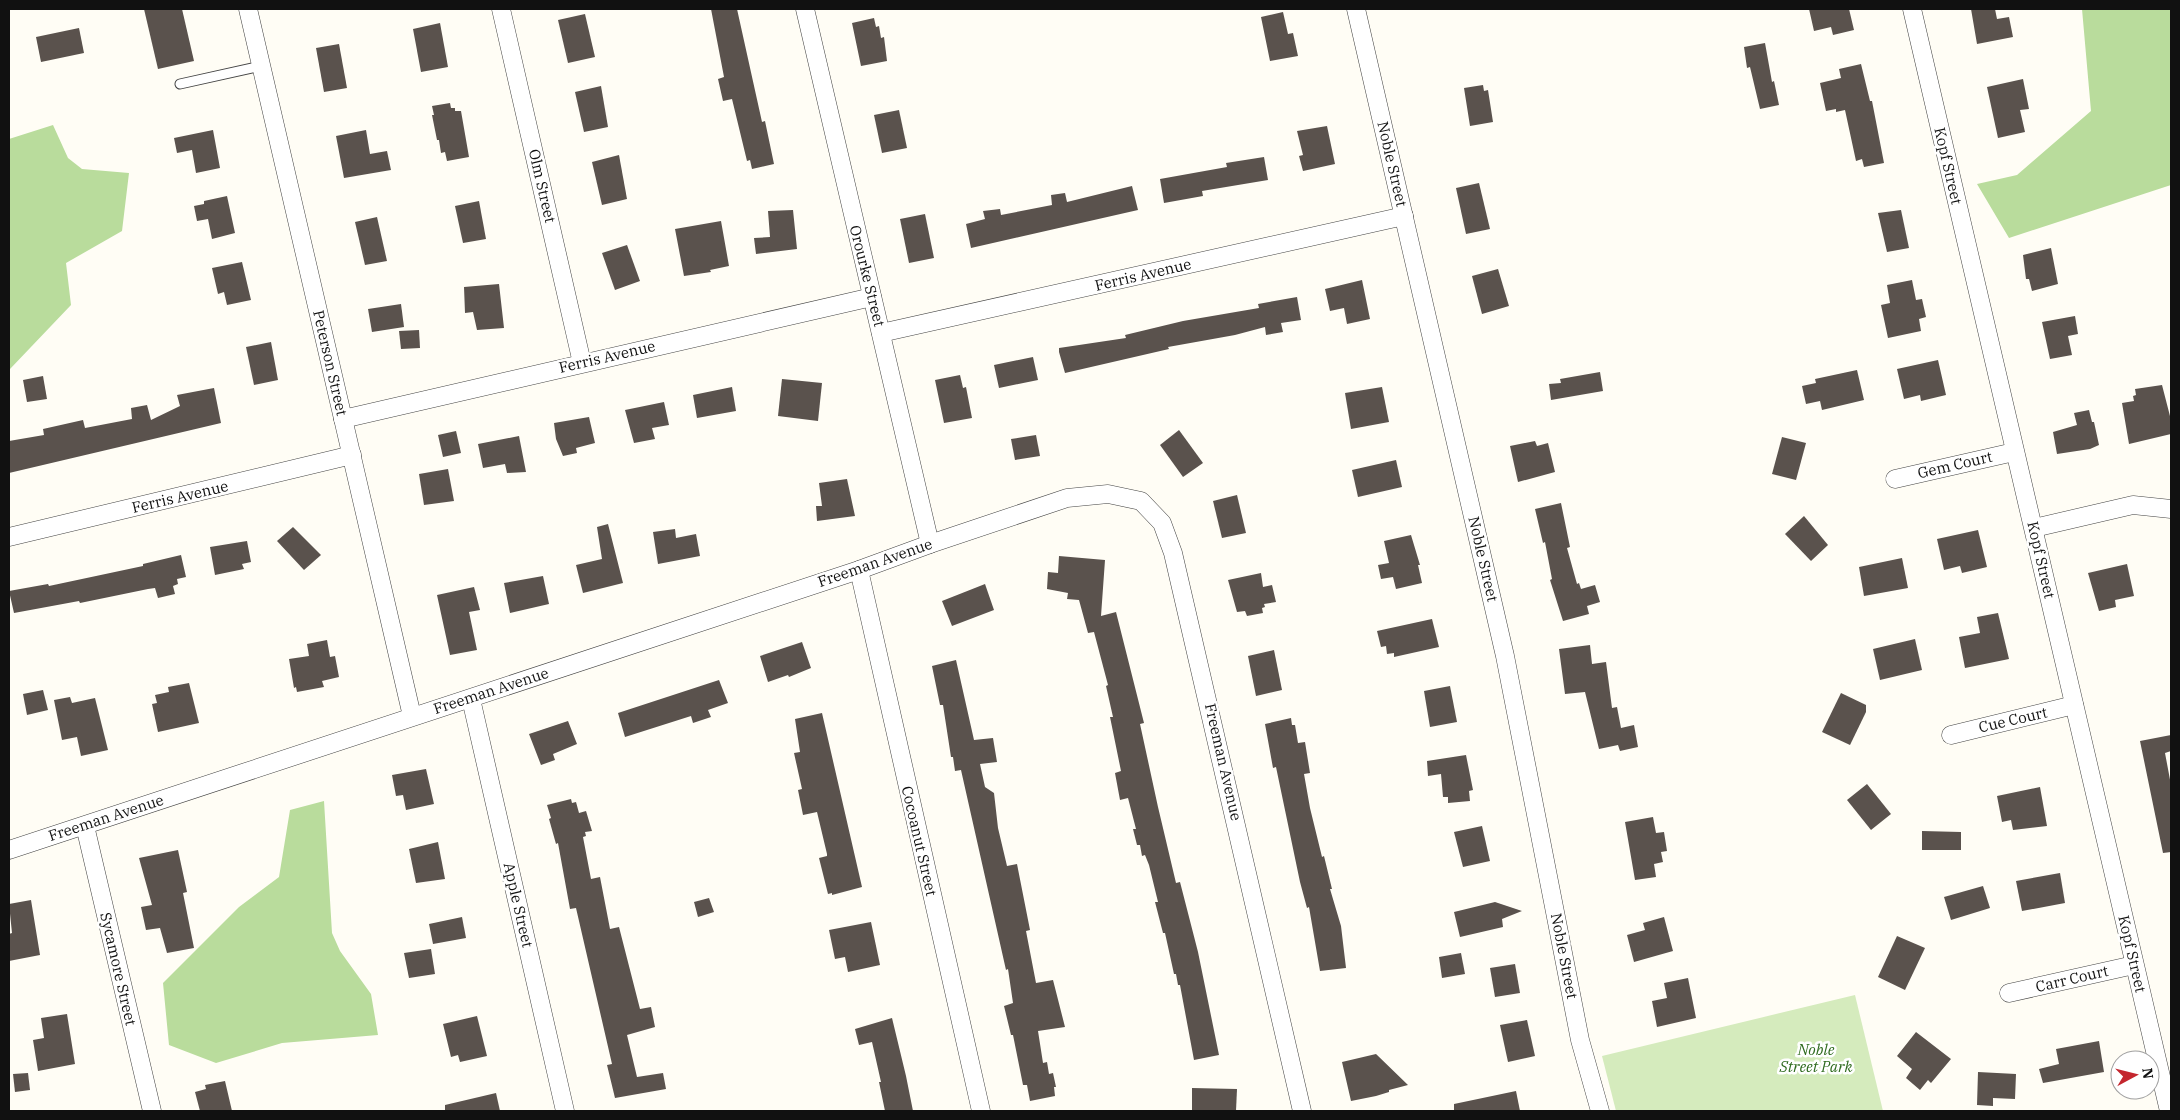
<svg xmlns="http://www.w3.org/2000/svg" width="2180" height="1120" font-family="'IBM Plex Serif',serif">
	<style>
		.green { fill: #d5ebbd }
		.forest { fill: #b9dc9c }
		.building { fill: #5a524d }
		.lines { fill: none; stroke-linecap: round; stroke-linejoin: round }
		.lane-casing { stroke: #444; stroke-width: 11 }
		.street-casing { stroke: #444; stroke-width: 19 }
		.lane { stroke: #fff; stroke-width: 9 }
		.street { stroke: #fff; stroke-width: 18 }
		.labels { text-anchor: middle; stroke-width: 5; stroke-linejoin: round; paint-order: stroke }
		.street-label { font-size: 15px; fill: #111; stroke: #fff }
		.park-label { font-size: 15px; font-style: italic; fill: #2f6b1f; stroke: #fff }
	</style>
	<rect width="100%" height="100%" fill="#fffdf5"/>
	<path class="green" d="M1855,995L1883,1111H1616L1602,1056Z"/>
	<g class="forest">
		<path d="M2082,9H2171V185L2009,238L1977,184L2017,175L2091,111Z"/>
		<path d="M53,125L68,158L82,169L129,173L122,231L66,263L71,305L10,369L9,139Z"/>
		<path d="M324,801L332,933L340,951L371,994L378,1035L282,1043L216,1063L169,1045L163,983L239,907L279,877L290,810Z"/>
	</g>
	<g class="building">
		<path d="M144,9H182L194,61L158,69Z"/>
		<path d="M711,9H737L762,122L765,121L774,164L752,169L750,160L747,161L732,99L723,101L718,79L724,77Z"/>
		<path d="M1809,9H1849L1854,30L1833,35L1831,27L1814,31Z"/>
		<path d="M1971,9H1995L1997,19L2009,17L2013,37L1977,44Z"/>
		<path d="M1283,12L1288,34L1293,33L1298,56L1270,61L1261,17Z"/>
		<path d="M585,14L595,57L568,63L558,20Z"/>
		<path d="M874,18L876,27L879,26L881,38L884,37L887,61L861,66L852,23Z"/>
		<path d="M440,23L448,67L421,72L413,29Z"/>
		<path d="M79,28L84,53L41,62L36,37Z"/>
		<path d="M1765,43L1772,82L1774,81L1779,105L1760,109L1750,67L1747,68L1744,47Z"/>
		<path d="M339,44L347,88L324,92L316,48Z"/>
		<path d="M1861,64L1870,101H1872L1884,163L1864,167L1862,159L1856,161L1845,110L1836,112V109L1826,111L1820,83L1841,78L1839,69Z"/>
		<path d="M2023,79L2029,109L2020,110L2025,132L1998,138L1987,87Z"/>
		<path d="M1483,85L1484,91L1488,90L1493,122L1470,126L1464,88Z"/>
		<path d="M601,86L608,127L584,132L575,92Z"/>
		<path d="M450,103L451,108H455V111H461L469,157L447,161L445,152L441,153L439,140H437L432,115H434L432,106Z"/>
		<path d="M899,110L907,148L882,153L874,115Z"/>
		<path d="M1327,126L1335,164L1303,171L1299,156L1303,155L1297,131Z"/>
		<path d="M213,130L220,168L196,173L192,150L177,153L174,138Z"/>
		<path d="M366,130L370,154L387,151L391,170L344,178L336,136Z"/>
		<path d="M619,155L627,199L602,205L592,162Z"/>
		<path d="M1264,157L1268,180L1202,191L1203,196L1164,203L1160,179L1227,167L1226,163Z"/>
		<path d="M1479,183L1490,229L1466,234L1456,188Z"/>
		<path d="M1132,186L1138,210L971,248L966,224L985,219L983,211L1000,209L1001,215L1052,205L1051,195L1065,193L1067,202Z"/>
		<path d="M227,196L235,233L212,239L208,219L197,221L194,206L204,204V201Z"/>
		<path d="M479,201L486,239L463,243L455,206Z"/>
		<path d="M793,210L797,249L756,254L754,238L770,237L768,211Z"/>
		<path d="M1901,210L1909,248L1887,252L1878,213Z"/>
		<path d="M925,214L934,258L909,263L900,219Z"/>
		<path d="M377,217L387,261L365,265L355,222Z"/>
		<path d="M721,221L729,266L710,270L711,272L684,276L675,229Z"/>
		<path d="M627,245L640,281L615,290L602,253Z"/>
		<path d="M2051,248L2058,284L2032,291L2029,279H2026L2023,255Z"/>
		<path d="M242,262L251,300L227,305L224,292L218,294L212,268Z"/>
		<path d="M1498,269L1509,306L1482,314L1472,276Z"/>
		<path d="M1362,280L1370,319L1347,324L1344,308L1330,311L1325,289Z"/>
		<path d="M1912,280L1916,300L1922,299L1926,317L1919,319L1921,331L1888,338L1881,305L1890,303L1887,285Z"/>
		<path d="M499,284L504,328L477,330L473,312L465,313L464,287Z"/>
		<path d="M1297,297L1301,320L1281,323L1283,332L1266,335L1265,327L1235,335L1168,347L1169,349L1065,373L1059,352V348L1126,338L1125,335L1183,321L1259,308L1258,304Z"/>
		<path d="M401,304L404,327L372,332L368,309Z"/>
		<path d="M2075,316L2078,334L2068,336L2072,355L2050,359L2042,322Z"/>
		<path d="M419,330L420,348L401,349L399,331Z"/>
		<path d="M271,342L278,380L254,385L246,347Z"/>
		<path d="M1033,357L1038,380L999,388L994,365Z"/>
		<path d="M1938,360L1946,395L1921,401L1920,395L1904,399L1897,369Z"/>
		<path d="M1857,370L1864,400L1822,410L1820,401L1806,404L1802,386L1816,383L1815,379Z"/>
		<path d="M1600,372L1603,391L1551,400L1549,384L1561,383L1560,379Z"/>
		<path d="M960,375L963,388L966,387L972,418L944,423L935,380Z"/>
		<path d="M43,376L47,399L27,402L23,380Z"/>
		<path d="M782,379L822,383L818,421L778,416Z"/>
		<path d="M2162,385L2171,420V434L2129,444L2122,403L2134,401L2133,396L2136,395L2135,389Z"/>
		<path d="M732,387L736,411L697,418L693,395Z"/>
		<path d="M1382,387L1389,422L1351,429L1345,393Z"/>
		<path d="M214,388L221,423L9,473V441L44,435L43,429L83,420L85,428L132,419L131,408L147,405L151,420L180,406L177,395Z"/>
		<path d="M664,402L669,425L652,428L655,439L634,443L625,410Z"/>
		<path d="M2089,410L2092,422H2094L2099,445L2090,449L2057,454L2053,432L2077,425L2074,413Z"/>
		<path d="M589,417L595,443L576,448L577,453L563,456L556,439L554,423Z"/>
		<path d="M1179,430L1203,463L1183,477L1160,445Z"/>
		<path d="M456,431L461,453L443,457L438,435Z"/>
		<path d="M1036,435L1040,456L1015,460L1011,439Z"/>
		<path d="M519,436L526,472L507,473L505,464L483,468L478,444Z"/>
		<path d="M1782,437L1806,443L1796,480L1772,474Z"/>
		<path d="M1535,441L1537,446L1548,443L1555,472L1518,482L1510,446Z"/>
		<path d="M1396,460L1402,487L1358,497L1352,470Z"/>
		<path d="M448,469L454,501L424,505L419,474Z"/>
		<path d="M847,479L855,516L817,521L816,506H822L819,483Z"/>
		<path d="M1237,495L1246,533L1222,538L1213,501Z"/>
		<path d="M1561,503L1570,547L1567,548L1577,584L1579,583L1581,589L1595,585L1600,602L1587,606L1589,614L1563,621L1550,580L1552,579L1545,542L1543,543L1535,509Z"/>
		<path d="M1804,516L1828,545L1811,561L1785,534Z"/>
		<path d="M608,524L623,583L583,593L576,565L602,559L597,527Z"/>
		<path d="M293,527L321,555L304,570L277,541Z"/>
		<path d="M675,529L676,538L696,534L700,556L658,564L653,532Z"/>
		<path d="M1978,530L1987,567L1962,573L1960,566L1944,570L1937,539Z"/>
		<path d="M1411,535L1420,565H1418L1422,583L1396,589L1393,577L1381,579L1378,565L1389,563L1384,541Z"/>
		<path d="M247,541L251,562L242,564L244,569L215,575L210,547Z"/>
		<path d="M181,555L186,577L177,579L178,584L173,586L175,594L158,598L155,588L148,589L80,603L79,601L14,613L9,591L48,584L49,586L143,566V564Z"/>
		<path d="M1059,556L1105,560L1101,616L1116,612L1144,723L1140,724L1158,807L1176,883L1180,882L1198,952L1219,1055L1194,1060L1180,985H1178L1176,974H1174L1165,933H1163L1155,902H1158L1149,865L1145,855L1142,856L1140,845H1137L1133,829H1136L1128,798L1120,800L1115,773L1121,771L1110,717H1113L1106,686L1108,685L1094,632L1088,633L1079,600L1067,599L1068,593L1047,589L1048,572L1058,573Z"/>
		<path d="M1902,558L1908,588L1864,596L1859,567Z"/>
		<path d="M2127,564L2134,596L2115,600L2116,607L2099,611L2088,573Z"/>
		<path d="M1261,573L1263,587L1272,585L1276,602L1264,604L1265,607L1262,608L1263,613L1247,616L1245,611L1237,612L1228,580Z"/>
		<path d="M543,576L549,604L510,613L504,583Z"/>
		<path d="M985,584L994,610L952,626L942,601Z"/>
		<path d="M474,587L480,610L469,612L477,650L450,655L437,595Z"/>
		<path d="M1998,613L2009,659L1965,668L1959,637L1980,633L1977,617Z"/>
		<path d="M1432,619L1439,647L1394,657V653L1387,654L1386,646L1381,647L1377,631Z"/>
		<path d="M1915,639L1922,670L1880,680L1873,649Z"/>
		<path d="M327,640L330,657L335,656L339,677L322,681L324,687L297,692L296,687L294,688L289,659L309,656L307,644Z"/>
		<path d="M802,642L811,668L789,677L788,675L768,682L760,656Z"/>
		<path d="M1590,645L1592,664L1606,662L1612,708L1617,707L1621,728L1634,725L1638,747L1620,751L1618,745L1599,749L1585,692L1565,694L1559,649Z"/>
		<path d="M1274,650L1282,690L1256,696L1248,656Z"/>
		<path d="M956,660L974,740L993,738L997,762L980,764L985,787L994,793L998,828L1007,866L1017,864L1030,930L1026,931L1036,983L1053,980L1065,1027L1038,1031L1043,1063L1047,1062L1049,1074L1053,1073L1056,1087H1054L1055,1096L1030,1101L1027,1085H1023L1013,1035H1011L1004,1006L1013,1003L1008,969L1006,970L961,770L955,771L953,757H951L943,705H940L932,666Z"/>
		<path d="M719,680L728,703L708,710L711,717L693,723L691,716L625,737L618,713Z"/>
		<path d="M189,683L199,723L158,732L152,704L157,703L155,695L169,692L168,687Z"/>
		<path d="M1450,686L1457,722L1430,727L1424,691Z"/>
		<path d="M43,690L48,710L27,715L23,694Z"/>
		<path d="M1841,693L1866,705V712L1850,745L1822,732Z"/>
		<path d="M70,697L72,703L95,698L108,750L81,756L77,737L62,740L54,700Z"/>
		<path d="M822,713L862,887L832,895V893L828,894L819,858L827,856V854L817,812L803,815L798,790L802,789L794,753L800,752L795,719Z"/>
		<path d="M1291,718L1292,725H1295L1298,743L1305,742L1310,773L1304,774L1310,808L1322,857L1324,856L1332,889H1330L1341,926L1346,968L1320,971L1309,907L1307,908L1300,882L1276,767L1273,768L1265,724Z"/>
		<path d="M568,721L577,744L553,754L555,760L541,765L529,734Z"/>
		<path d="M2171,735V751L2165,753L2171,785V852L2163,853L2140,741Z"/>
		<path d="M1466,755L1473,790L1469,791L1470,801L1448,803V797H1443L1441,774L1428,776L1427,761Z"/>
		<path d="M426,769L434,804L406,810L403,795L396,796L392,775Z"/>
		<path d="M1867,784L1891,814L1871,830L1847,800Z"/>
		<path d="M2040,787L2047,826L2013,830L2011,820L2002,822L1997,796Z"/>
		<path d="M571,799L572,803L576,802L579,813L586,811L592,831L585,832L586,836L583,837L591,879L600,877L610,929L619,927L640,1009L651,1007L655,1027L627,1035L637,1077L663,1073L666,1089L615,1098L607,1065L612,1064L576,908L570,909L558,843L556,844L549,819L551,818L547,805Z"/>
		<path d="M1653,817L1656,833L1664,832L1667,851L1661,852L1663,862L1654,864L1656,877L1635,880L1625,822Z"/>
		<path d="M1482,826L1490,861L1463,867L1454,832Z"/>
		<path d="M1922,831L1961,832V850H1922Z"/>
		<path d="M438,842L445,879L416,883L409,849Z"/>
		<path d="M178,850L187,892L183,893L194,948L167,953L160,928L146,930L141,907L152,905L139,858Z"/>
		<path d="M2060,873L2065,903L2022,911L2016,881Z"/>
		<path d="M1983,886L1990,908L1951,920L1944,897Z"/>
		<path d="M709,898L714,912L698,917L694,902Z"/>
		<path d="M31,900L40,955L9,961V934L12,933L9,904Z"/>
		<path d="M1495,902L1522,911L1502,919L1503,927L1460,937L1454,912Z"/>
		<path d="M462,917L466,938L433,944L429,924Z"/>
		<path d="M1664,917L1673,951L1634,962L1627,935L1645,930L1643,923Z"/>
		<path d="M871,922L880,965L848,972L845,957L835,959L829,930Z"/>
		<path d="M1897,936L1925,948L1905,990L1878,977Z"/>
		<path d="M431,949L435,974L409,978L404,953Z"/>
		<path d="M1461,953L1465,974L1442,978L1439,957Z"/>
		<path d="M1515,964L1520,993L1495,997L1490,968Z"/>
		<path d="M1688,978L1696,1018L1657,1027L1652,1001L1667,998L1664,983Z"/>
		<path d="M67,1014L75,1064L38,1071L33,1040L44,1038L41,1018Z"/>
		<path d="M477,1016L487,1056L460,1062L458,1055L451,1057L443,1024Z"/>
		<path d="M892,1018L906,1076L913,1111H885L879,1082H881L872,1042L859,1045L855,1029Z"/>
		<path d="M1527,1020L1535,1056L1508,1062L1500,1025Z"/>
		<path d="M1916,1032L1951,1059L1931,1083L1928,1080L1920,1090L1906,1078L1912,1069L1897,1056Z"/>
		<path d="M2099,1041L2104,1072L2043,1083L2039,1069L2059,1064L2056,1049Z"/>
		<path d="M1376,1054L1408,1085L1389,1090V1092L1376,1096L1351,1101L1342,1062Z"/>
		<path d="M1978,1072L2016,1074L2015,1099L1993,1098V1106L1977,1105Z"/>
		<path d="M28,1073L30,1090L15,1092L13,1074Z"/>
		<path d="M225,1081L232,1111H200L195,1092L206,1089L205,1085Z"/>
		<path d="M1192,1088L1237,1089L1236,1111H1192Z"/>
		<path d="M1516,1091L1520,1111H1454V1104Z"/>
		<path d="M496,1093L500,1111H445V1105Z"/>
	</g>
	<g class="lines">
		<g class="lane-casing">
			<path id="lane" d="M180,84L261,66"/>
		</g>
		<g class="street-casing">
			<g id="street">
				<path d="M248,9L412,716"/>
				<path d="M501,9L582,363"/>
				<path d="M805,9L930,544"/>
				<path d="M1356,9L1505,656L1580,1040L1600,1111"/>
				<path d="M1912,9L2169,1111"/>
				<path d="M881,333L1404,216"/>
				<path d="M343,419L872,297"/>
				<path d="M1895,479L2014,452"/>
				<path d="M2034,528L2133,505L2171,509"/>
				<path d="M9,537L352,455"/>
				<path d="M859,570L981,1111"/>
				<path d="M471,699L565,1111"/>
				<path d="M1951,735L2074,705"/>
				<path d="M85,826L152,1111"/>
				<path d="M9,850L859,570L930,544L1067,498L1108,494L1141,501L1162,523L1173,553L1302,1111"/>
				<path d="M2009,993L2134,965"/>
			</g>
		</g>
		<use href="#lane" class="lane"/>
		<use href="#street" class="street"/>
	</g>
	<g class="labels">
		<g class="street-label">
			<text transform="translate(1392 164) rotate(77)" y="5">Noble Street</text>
			<text transform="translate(1948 166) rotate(77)" y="5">Kopf Street</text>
			<text transform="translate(542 186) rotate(77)" y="5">Olm Street</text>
			<text transform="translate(1143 275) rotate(-13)" y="5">Ferris Avenue</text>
			<text transform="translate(867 276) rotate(76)" y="5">Orourke Street</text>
			<text transform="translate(607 357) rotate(-13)" y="5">Ferris Avenue</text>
			<text transform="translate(330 363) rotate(77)" y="5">Peterson Street</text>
			<text transform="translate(1955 465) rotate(-13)" y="5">Gem Court</text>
			<text transform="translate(180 497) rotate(-13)" y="5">Ferris Avenue</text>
			<text transform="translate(1483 559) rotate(77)" y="5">Noble Street</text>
			<text transform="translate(2041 560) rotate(77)" y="5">Kopf Street</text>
			<text transform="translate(875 563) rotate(-19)" y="5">Freeman Avenue</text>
			<text transform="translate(491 691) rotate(-18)" y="5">Freeman Avenue</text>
			<text transform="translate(2013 720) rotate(-13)" y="5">Cue Court</text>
			<text transform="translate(1223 762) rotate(77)" y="5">Freeman Avenue</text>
			<text transform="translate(106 818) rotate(-18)" y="5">Freeman Avenue</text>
			<text transform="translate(919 841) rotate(77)" y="5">Cocoanut Street</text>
			<text transform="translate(518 905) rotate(77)" y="5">Apple Street</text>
			<text transform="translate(2132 954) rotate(77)" y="5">Kopf Street</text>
			<text transform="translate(1564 956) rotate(79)" y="5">Noble Street</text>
			<text transform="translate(118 969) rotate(77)" y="5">Sycamore Street</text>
			<text transform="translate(2072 979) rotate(-13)" y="5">Carr Court</text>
		</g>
		<g class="park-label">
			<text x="1816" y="1055">Noble<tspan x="1816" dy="17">Street Park</tspan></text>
		</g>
	</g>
	<rect width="2180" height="1120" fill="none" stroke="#111111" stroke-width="20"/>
	<g transform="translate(2135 1075) rotate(83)"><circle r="24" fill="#ffffff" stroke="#a0a0a0"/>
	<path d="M0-4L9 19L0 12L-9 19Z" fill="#c4262e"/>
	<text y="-8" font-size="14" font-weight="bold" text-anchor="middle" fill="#111111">N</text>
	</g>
</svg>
